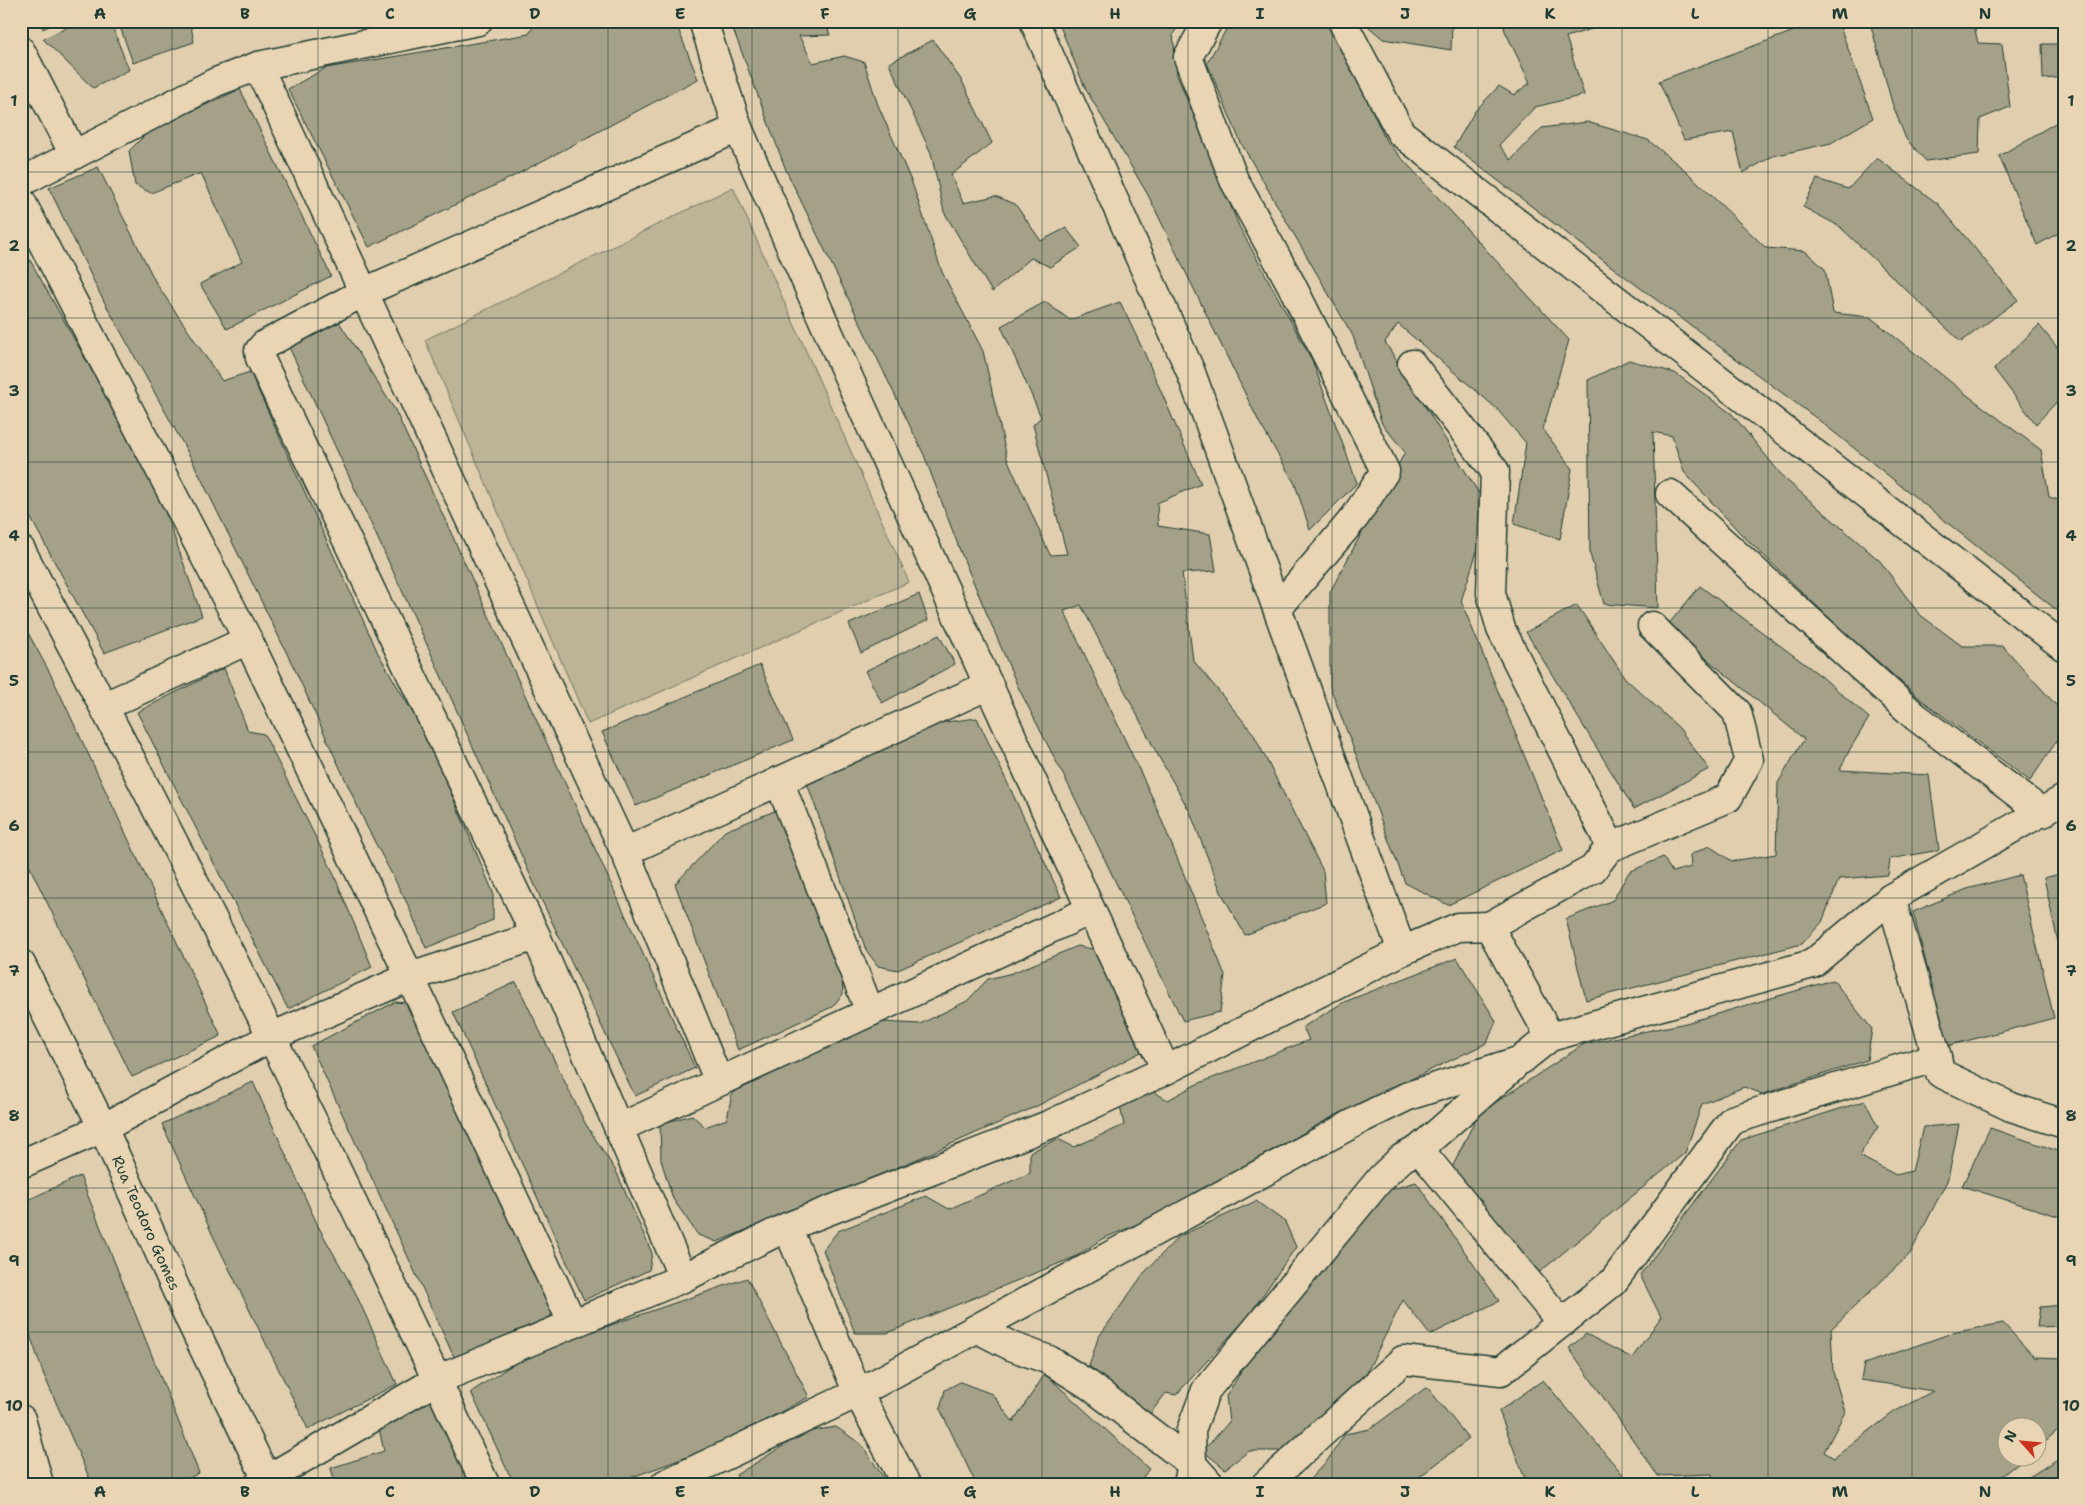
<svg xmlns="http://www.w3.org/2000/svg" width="2085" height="1505" font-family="'Shantell Sans',sans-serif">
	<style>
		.green { fill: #bdb397; stroke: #6e7866 }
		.building { fill: #a5a189; stroke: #1f3d34 }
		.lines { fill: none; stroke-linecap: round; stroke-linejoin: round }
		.minor-casing { stroke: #1f3d34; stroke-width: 31 }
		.major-casing { stroke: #1f3d34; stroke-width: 31 }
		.minor { stroke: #e9d4b3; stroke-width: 28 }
		.major { stroke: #e9d4b3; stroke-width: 28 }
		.grid { fill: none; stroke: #1f3d34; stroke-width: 1; stroke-opacity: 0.55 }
		.labels { text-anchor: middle; stroke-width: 5; stroke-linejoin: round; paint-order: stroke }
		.street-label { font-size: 15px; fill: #1f3d34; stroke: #e9d4b3 }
		.neatline { fill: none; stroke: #1f3d34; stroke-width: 2 }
		.grid-label { font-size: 16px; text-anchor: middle; font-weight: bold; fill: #1f3d34 }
	</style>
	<rect width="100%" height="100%" fill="#e1ceae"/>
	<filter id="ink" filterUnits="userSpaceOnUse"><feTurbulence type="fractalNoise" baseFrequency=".02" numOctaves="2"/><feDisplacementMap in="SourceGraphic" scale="10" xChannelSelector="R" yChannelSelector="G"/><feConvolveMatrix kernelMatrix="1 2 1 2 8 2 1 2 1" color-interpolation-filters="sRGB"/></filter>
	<g filter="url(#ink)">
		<path class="green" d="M733,187L909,582L588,724L425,340Z"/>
		<g class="building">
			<path d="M39,21H59L43,29Z"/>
			<path d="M81,21H110L129,70L93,88L43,39Z"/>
			<path d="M118,21H190L194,42L133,63Z"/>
			<path d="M541,21H675L698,79L510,178L369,247L288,89L326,68L529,34L535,23Z"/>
			<path d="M730,21H825L830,35L799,36L813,63L844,56L864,62L878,105L912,183L942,272L983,351L1007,458L1050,555L1067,554L1033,425L1041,417L1001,326L1045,302L1070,320L1120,302L1144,352L1201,484L1157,503L1158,526L1210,534L1216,571L1182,573L1193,660L1253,733L1323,871L1326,903L1245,935L1221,892L1190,812L1155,750L1081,605L1064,611L1153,799L1225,975L1220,1012L1183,1021L1073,794L1018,687L961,553L924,455L786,170Z"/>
			<path d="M1058,21H1182L1173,34L1177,75L1239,226L1312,360L1357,483L1310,530L1295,484L1259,422L1148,195L1085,88Z"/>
			<path d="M1231,21H1325L1350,62L1386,141L1569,340L1543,429L1572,469L1560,539L1514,524L1526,443L1496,408L1398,324L1385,342L1490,511L1461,601L1563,850L1448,905L1405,883L1330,687V592L1405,452L1382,424L1353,336L1241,143L1207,63Z"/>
			<path d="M1362,21H1452L1451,50L1383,39Z"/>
			<path d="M1503,21H1617L1566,37L1584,95L1535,107L1499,145L1511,160L1542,128L1587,122L1648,140L1686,171L1766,248L1805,251L1825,269L1833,313L1870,317L1967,395L2041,450L2049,497L2064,502V616L1820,421L1577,241L1454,147L1475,111L1499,86L1514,95L1530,83L1505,31Z"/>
			<path d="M1821,21H1838L1873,118L1831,143L1773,156L1743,173L1733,132L1684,140L1659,81Z"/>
			<path d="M1883,21H1973L1978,43L2002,44L2010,107L1980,119L1979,154L1926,161L1906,139L1892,103L1871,26Z"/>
			<path d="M2016,21H2064V26L2015,25Z"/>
			<path d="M933,40L962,81L992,143L951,175L963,203L995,196L1015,204L1041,241L1066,228L1081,247L1050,267L1031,258L992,292L944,212L931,153L889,63Z"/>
			<path d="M2042,44H2064V77L2043,79Z"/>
			<path d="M240,89L331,276L227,329L200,284L242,262L201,173L151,193L135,185L129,151L149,131Z"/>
			<path d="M2064,118V230L2037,245L1999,156Z"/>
			<path d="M1877,158L1938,204L2018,300L1961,342L1839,226L1803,207L1817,179L1848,189Z"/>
			<path d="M98,167L156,283L222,381L250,372L378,653L428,739L493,892V920L426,948L408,905L367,827L296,672L192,460L100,294L49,188Z"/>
			<path d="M21,244L156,485L202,616L104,653L21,500Z"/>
			<path d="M339,322L395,410L695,1068L635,1096L541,899L430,651L289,347Z"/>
			<path d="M2039,325L2064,356V394L2036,424L1994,369Z"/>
			<path d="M1629,360L1675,373L1732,414L1784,478L1880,561L1919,614L1962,646H2003L2064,714V730L2030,781L1924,702L1842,630L1741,534L1684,472L1672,436L1653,432L1658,608L1604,604L1590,554L1588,380Z"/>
			<path d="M1700,586L1821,676L1869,718L1850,749L1840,770L1929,775L1939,850L1890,859L1888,875L1839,879L1822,922L1802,944L1586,1000L1566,919L1613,900L1629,872L1663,857L1672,872L1691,867L1690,855L1709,846L1732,861L1776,854L1778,783L1804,739L1667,626Z"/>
			<path d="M919,594L928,620L861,653L849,624Z"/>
			<path d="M1577,605L1625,678L1679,728L1709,769L1634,809L1526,632Z"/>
			<path d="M21,620L51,675L221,1036L132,1077L21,849Z"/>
			<path d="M939,635L955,664L882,703L865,671Z"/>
			<path d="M760,665L793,740L636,806L602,732Z"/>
			<path d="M224,668L248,731L264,734L332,870L372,967L288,1009L137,712Z"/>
			<path d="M977,718L1061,897L898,970L878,966L866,950L806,780L938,723Z"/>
			<path d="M782,808L841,962L843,994L832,1007L738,1050L675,884L725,831Z"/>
			<path d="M2064,873V970L2044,878Z"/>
			<path d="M2020,875L2054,1018L1947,1046L1913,912L1967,889Z"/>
			<path d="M1078,946L1097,950L1141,1052L1037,1106L915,1160L717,1242L698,1235L673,1199L661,1160L660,1124L692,1115L705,1127L727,1119L732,1093L881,1022L920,1024L967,1001L988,979L1012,973Z"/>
			<path d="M1457,958L1496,1021L1487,1043L1336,1115L1194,1193L1164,1213L1102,1239L1075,1257L887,1333H855L823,1250L838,1231L926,1196L949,1209L1030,1173V1152L1058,1139L1074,1147L1124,1125L1119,1102L1150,1090L1168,1100L1195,1085L1309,1040L1303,1027L1344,1002Z"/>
			<path d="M1833,980L1872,1029L1867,1060L1763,1094L1744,1087L1702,1104L1685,1153L1536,1275L1449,1174L1478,1114L1584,1044L1686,1023Z"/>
			<path d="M516,982L585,1123L616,1171L652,1253L649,1270L584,1300L453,1012Z"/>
			<path d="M395,1002L407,1003L552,1314L540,1326L454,1357L311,1046Z"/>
			<path d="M253,1082L318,1226L355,1292L397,1384L308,1429L214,1238L162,1124Z"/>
			<path d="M1865,1101L1878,1127L1859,1156L1896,1175L1912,1171L1923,1127L1959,1124L1948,1179L1910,1254L1831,1329L1833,1372L1845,1412L1824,1452L1834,1458L1894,1412L1933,1391L1861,1380L1864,1364L1952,1333L2003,1323L2034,1357L2064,1358V1425L2038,1447V1428H2008V1458H2024L2004,1474L1987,1484H1713L1712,1474L1658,1476L1569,1348L1586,1334L1632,1358L1661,1317L1640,1275L1741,1140Z"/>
			<path d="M1990,1128L2064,1153V1218L1962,1186Z"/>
			<path d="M80,1176L199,1473L178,1484H92L43,1373L21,1308V1203Z"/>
			<path d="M1416,1182L1499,1301L1430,1335L1403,1300L1367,1372L1282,1451H1249L1225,1469L1203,1451L1229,1422L1226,1396L1248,1361L1291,1310L1346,1226L1380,1193Z"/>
			<path d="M1256,1201L1285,1222L1296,1247L1249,1315L1176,1395L1166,1393L1149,1415L1089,1366L1098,1338L1144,1273L1178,1237Z"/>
			<path d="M747,1278L809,1397L712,1448L613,1484H516L508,1472L471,1392L524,1357L579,1336Z"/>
			<path d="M2064,1305V1326L2037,1327L2040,1307Z"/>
			<path d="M1045,1374L1149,1469L1138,1484H976L940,1409L945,1390L960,1382L992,1394L1013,1422Z"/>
			<path d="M1543,1380L1631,1484H1527L1499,1411Z"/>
			<path d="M1427,1387L1469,1439L1410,1484H1305L1327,1461L1345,1434L1370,1429Z"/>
			<path d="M426,1396L436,1400L475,1484H335L331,1468L384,1451L378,1424Z"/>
			<path d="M836,1427L861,1444L888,1484H741L736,1475L806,1432Z"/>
			<path d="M2064,1456V1484H2018L2056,1460Z"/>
		</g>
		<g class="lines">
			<g class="minor-casing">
				<g id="minor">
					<path d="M703,21L738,128L847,374L1091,910L1166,1070"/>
					<path d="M1034,21L1190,370L1402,951"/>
					<path d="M1208,21L1188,57L1234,180L1291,284L1385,471L1355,517L1278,608"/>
					<path d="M1342,21L1401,133L2064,647"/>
					<path d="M21,51L74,155"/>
					<path d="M258,66L625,852"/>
					<path d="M21,182L216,82L258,66L478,21"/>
					<path d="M21,201L248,640L410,977L573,1324"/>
					<path d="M1412,364L1495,471L1491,593L1501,629L1605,835L1609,848L1593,869L1489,926"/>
					<path d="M1670,494L1916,717L2043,813"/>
					<path d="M21,550C185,857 340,1168 485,1484"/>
					<path d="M105,706L248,640"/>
					<path d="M779,781L870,1012"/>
					<path d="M1609,848L1728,798L1749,760L1737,712L1652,626"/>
					<path d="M1891,898L1937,1057L1940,1073L2011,1107L2064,1124"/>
					<path d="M719,1082L625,852L989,685"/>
					<path d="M619,1128L1091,910"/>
					<path d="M1419,1149L1561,1322"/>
					<path d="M21,1164L103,1128L273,1036L410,977L536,936"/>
					<path d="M787,1227L858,1393L906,1484"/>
					<path d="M683,1278L536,936L260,358L259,351L264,345L364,292L738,128"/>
					<path d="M978,1329L1011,1346L1049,1360L1089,1385L1192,1464L1210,1484"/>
					<path d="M21,1419L39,1484"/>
					<path d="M259,1484L437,1380L683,1278L787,1227L1051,1124L1166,1070L1402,951L1458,927L1489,926L1550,1037"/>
					<path d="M665,1484L858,1393L1363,1118L1408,1096L1521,1060L1550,1037L1812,964L1891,898L2064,799"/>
					<path d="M1188,1484L1192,1464L1191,1430L1206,1390L1381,1178L1402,1158L1419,1149L1512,1068"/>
					<path d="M1266,1484L1403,1360L1501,1371L1613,1282L1732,1120L1937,1057"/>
				</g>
			</g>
			<g class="major-casing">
				<path id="major" d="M21,964L103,1128L190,1320L269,1484"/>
			</g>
			<use href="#minor" class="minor"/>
			<use href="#major" class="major"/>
		</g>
	</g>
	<path class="grid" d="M172,21V1484M318,21V1484M462,21V1484M608,21V1484M752,21V1484M898,21V1484M1042,21V1484M1188,21V1484M1332,21V1484M1478,21V1484M1622,21V1484M1768,21V1484M1912,21V1484M21,172H2064M21,318H2064M21,462H2064M21,608H2064M21,752H2064M21,898H2064M21,1042H2064M21,1188H2064M21,1332H2064"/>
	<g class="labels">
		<g class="street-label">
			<text transform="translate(146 1223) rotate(66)" y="5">Rua Teodoro Gomes</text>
		</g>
	</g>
	<rect width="2085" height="1505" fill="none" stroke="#e9d4b3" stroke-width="55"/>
	<g transform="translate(2022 1442) rotate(297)"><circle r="24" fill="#e9d4b3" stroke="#989880"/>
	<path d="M0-4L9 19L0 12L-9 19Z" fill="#c8321e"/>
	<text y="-8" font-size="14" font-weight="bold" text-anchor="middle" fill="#1f3d34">N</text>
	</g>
	<rect x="28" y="28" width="2030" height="1450" class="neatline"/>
	<g class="grid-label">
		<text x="100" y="19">A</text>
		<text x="245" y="19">B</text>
		<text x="390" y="19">C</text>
		<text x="535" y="19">D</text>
		<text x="680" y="19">E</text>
		<text x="825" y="19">F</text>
		<text x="970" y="19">G</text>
		<text x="1115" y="19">H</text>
		<text x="1260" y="19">I</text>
		<text x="1405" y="19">J</text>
		<text x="1550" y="19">K</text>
		<text x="1695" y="19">L</text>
		<text x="1840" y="19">M</text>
		<text x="1985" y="19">N</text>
		<text x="14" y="106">1</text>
		<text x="2071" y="106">1</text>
		<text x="14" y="251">2</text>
		<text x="2071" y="251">2</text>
		<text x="14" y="396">3</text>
		<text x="2071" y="396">3</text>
		<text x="14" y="541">4</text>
		<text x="2071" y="541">4</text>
		<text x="14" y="686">5</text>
		<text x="2071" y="686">5</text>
		<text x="14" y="831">6</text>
		<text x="2071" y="831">6</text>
		<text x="14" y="976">7</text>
		<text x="2071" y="976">7</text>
		<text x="14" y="1121">8</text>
		<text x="2071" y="1121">8</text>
		<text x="14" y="1266">9</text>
		<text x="2071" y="1266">9</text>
		<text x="14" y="1411">10</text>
		<text x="2071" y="1411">10</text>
		<text x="100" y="1497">A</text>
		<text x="245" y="1497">B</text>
		<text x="390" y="1497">C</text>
		<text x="535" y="1497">D</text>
		<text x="680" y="1497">E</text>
		<text x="825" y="1497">F</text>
		<text x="970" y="1497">G</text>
		<text x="1115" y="1497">H</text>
		<text x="1260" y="1497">I</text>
		<text x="1405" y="1497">J</text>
		<text x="1550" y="1497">K</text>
		<text x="1695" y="1497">L</text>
		<text x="1840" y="1497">M</text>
		<text x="1985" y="1497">N</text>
	</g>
</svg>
